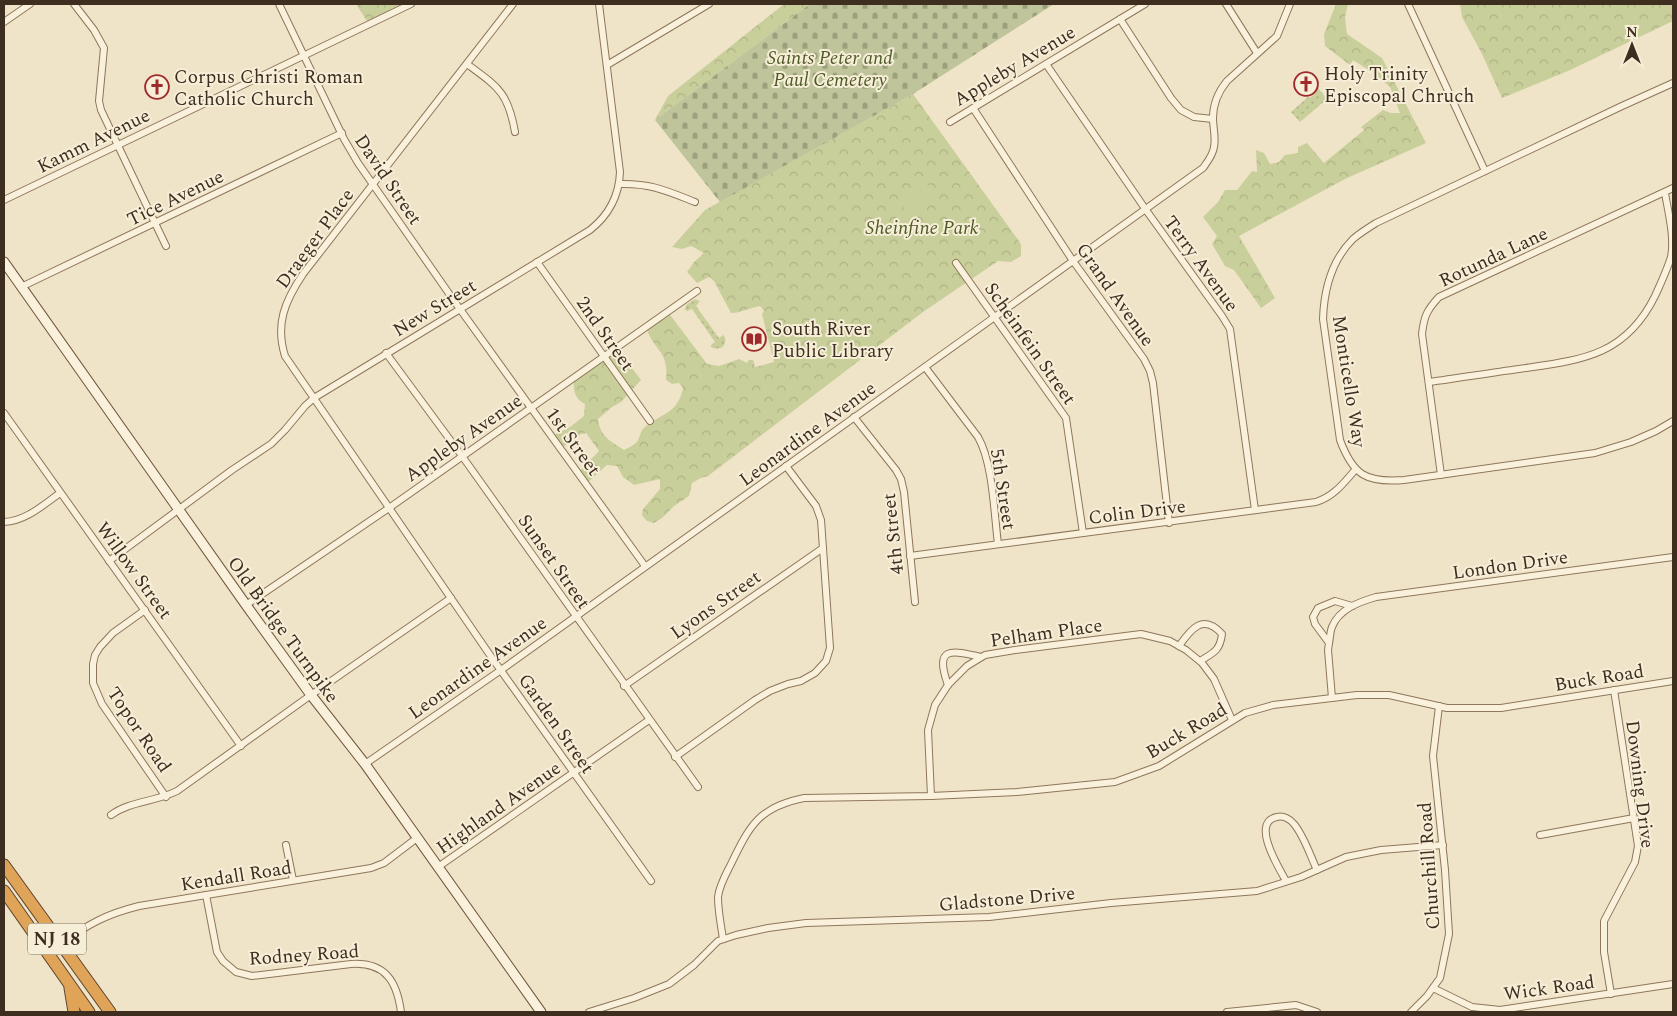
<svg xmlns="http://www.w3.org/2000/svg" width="1677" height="1016" font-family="Spectral,serif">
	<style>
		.grass { fill: url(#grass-dots) }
		.forest { fill: url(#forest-crowns) }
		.cemetery { fill: url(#cemetery-stones) }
		.pitch { fill: #c9cf9b }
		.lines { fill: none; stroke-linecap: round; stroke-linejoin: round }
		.street-casing { stroke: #8d765c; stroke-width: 8 }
		.secondary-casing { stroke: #6f573f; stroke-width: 11 }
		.highway-casing { stroke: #5b4430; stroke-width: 13 }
		.street { stroke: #faf1dc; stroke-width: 6 }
		.secondary { stroke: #faf1dc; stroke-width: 9 }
		.highway { stroke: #e0a458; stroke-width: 11 }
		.labels { text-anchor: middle; stroke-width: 4; stroke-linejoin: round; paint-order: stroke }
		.shield { fill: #f7eed8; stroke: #756857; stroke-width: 1 }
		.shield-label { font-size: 18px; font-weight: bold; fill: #3d2e20 }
		.park-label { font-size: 19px; font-style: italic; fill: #4d5a26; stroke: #f7eed8 }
		.street-label { font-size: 19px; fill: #3d2e20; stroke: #f7eed8 }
		.poi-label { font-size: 19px; fill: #3d2e20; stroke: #f7eed8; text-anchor: start }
	</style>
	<defs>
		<pattern id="grass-dots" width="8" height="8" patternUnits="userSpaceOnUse" patternTransform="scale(1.25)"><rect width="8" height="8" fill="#c9cf9b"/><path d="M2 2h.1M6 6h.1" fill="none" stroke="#aeb285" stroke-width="1.8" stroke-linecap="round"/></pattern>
		<pattern id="forest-crowns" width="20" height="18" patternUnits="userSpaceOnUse" patternTransform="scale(1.25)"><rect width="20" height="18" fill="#c9cf9b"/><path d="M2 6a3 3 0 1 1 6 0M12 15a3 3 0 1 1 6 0" fill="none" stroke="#aeb285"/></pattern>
		<pattern id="cemetery-stones" width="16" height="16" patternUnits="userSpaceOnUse" patternTransform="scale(1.25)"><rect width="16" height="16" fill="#bfc49a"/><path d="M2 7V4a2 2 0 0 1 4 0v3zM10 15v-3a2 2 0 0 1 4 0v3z" fill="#9ca07d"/></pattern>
	</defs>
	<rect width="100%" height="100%" fill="#f0e4c8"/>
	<g class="grass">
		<path d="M1318,88L1327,99L1300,122L1291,112L1308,97L1309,98L1315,94L1313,92Z"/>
		<path d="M695,299L700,301L696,306L719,338L723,335L725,337C727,347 720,351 711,347V345L715,342L692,309L687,311L685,310L686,305Z"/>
	</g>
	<g class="forest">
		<path d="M356,4H412L369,24Z"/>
		<path d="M784,4H810L655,120L668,96Z"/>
		<path d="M1336,4H1348L1345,17L1347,34L1382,58L1426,143L1345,179L1239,236L1275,298L1261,308L1234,270L1225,266L1212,244L1217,236L1203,217L1218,202L1225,190H1237L1252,171L1257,172L1256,150L1264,153L1270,164L1279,162L1285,155L1298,153V147L1307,143L1324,163L1364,130L1361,127L1383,110L1391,113H1400L1390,87L1375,74L1353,60L1350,65L1325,46L1324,34Z"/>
		<path d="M1460,4H1673V21L1568,71L1502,98L1482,54L1462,17Z"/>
		<path d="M913,94L1021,244V256L1011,262L998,261L923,312L708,476L701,478L692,483L689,496L674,506L662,518L654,523L647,521L642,515L643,509L660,489V479L634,485L623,477L617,466L607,465L586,484L578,473L599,451L586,433L581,434L561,448L552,436L570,427L584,416L585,404C574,398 573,390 574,377L616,347L641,380L621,402L612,407L598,419C600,436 610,441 624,450C628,448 634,445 637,442C640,438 640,431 644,428C661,413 678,414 683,388L679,383L672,384L666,380C669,350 654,352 646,327L668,312L707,364L719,366L739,359L747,363L749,360H753L755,367L774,362L762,314L764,311L760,306C749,308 741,313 731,313L714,281L709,277L697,283L687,272L694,262L704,253L691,246L682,249L672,247L705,210Z"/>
	</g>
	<path class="cemetery" d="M810,4H1054L913,94L720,202L655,120Z"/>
	<path class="pitch" d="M931,184L940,199L909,217L900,201Z"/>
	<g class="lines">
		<g class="street-casing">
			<g id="street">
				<path d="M74,4L94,30L104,48L99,101L101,110L166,246"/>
				<path d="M279,4L344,139L358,163L457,305L645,566"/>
				<path d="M513,4L303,274C285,301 275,324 285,356L492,658L651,881"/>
				<path d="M1226,4L1257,53"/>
				<path d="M1408,4L1485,171"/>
				<path d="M1120,19L1171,98L1181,110L1194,117L1213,119"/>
				<path d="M4,22L30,4"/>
				<path d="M467,64C498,87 508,92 515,132"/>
				<path d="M1046,64L1146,210L1222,316L1230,329L1255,510"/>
				<path d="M607,65L709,4"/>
				<path d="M1673,83L1622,106L1376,223C1368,228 1360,233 1353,239C1331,261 1324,289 1323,319L1340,440C1353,475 1366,483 1404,480L1595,453L1631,442L1656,431L1673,421"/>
				<path d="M973,108L1073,261L1144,359L1150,371L1153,383L1169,523"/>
				<path d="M950,122L1145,4"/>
				<path d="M619,184C651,183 667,191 695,202"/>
				<path d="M4,200L411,4"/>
				<path d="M537,262L650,421"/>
				<path d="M956,263L1066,418L1083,533"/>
				<path d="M21,287L342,133"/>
				<path d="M386,353L462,456L698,787"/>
				<path d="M925,367L978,437C993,463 994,513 998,544"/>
				<path d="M1429,382C1459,378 1489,373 1519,369C1580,360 1625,357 1655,296C1661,283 1667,270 1671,257C1675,238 1668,211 1665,193"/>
				<path d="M4,413L241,746"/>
				<path d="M854,417L896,470L901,479L904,492L915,602"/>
				<path d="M1441,475L1422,334C1424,316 1427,310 1439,297L1673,188"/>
				<path d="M4,522C26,521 43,505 60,493"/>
				<path d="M910,556L1316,502C1334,496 1343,484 1355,470"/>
				<path d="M109,561L232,470L271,444L285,430L305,406L314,398L590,230C609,215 619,197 620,172L599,4"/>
				<path d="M246,605L389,508L697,291"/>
				<path d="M145,610L113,633L100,647L95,655L93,664V683L102,704L166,797"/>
				<path d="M1329,643C1330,639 1330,632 1332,627C1339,609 1359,602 1376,597L1673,557"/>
				<path d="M1179,646C1191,629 1203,613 1222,634C1220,651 1213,653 1200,661"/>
				<path d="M948,685C934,646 951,650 981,657"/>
				<path d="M624,686L823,548"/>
				<path d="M1332,698L1328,650L1329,643L1315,624L1313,617L1318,608L1335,601L1352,606"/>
				<path d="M675,757L755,700L770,691L788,684L801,681L815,673L826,661L830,648L821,520L816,506L786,466"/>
				<path d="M365,764L501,670L1203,168C1208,161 1213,155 1214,147C1216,137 1213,128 1213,118C1213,104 1218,92 1227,81L1277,36L1290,4"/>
				<path d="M931,796L928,730L935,705L948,685L967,666L985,655L1015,650L1141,634L1170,641L1186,650L1202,663L1214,679L1232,720"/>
				<path d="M111,815C130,801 155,802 177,791L311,695L451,598"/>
				<path d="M1540,835L1634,818"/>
				<path d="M286,845L293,880"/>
				<path d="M438,867L649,720"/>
				<path d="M1286,881C1279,868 1250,822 1277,817C1283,815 1290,819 1294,824C1304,836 1310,855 1317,870"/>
				<path d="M206,895L217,952L223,961L236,972L252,976L261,975L351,964C386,962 397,982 401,1012"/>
				<path d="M723,939C721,925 718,911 718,897C719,886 726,874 731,864C750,825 759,807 804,798L931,796L1017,792L1115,782L1159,766L1245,713L1273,705L1357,695H1389L1447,708H1501L1673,681"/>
				<path d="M61,945C87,924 107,914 139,906L371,868L384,863L417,838"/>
				<path d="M1433,988L1472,1007L1500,1010L1673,984"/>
				<path d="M1611,994L1604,952V921L1635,862L1638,846L1614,690"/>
				<path d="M589,1012L634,998L669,984L694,965L718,941L736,935L768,928L806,923L989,917L1111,903L1257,891L1301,877L1346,857L1381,850L1443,845"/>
				<path d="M1227,1012L1296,1005L1317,1012"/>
				<path d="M1411,1012L1427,996L1440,978L1449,934L1445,870L1433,756L1439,706"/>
			</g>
		</g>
		<g class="secondary-casing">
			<path id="secondary" d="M4,262L246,605L311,695L365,764L541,1012"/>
		</g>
		<g class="highway-casing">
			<g id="highway">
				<path d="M4,865L110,1012"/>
				<path d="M4,891L89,1012"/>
				<path d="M70,988L74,1012"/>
			</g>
		</g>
		<use href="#street" class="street"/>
		<use href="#secondary" class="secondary"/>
		<use href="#highway" class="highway"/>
	</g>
	<defs>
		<g id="church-ring" transform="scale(1.25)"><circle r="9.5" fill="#f7eed8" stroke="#9e2a2b" stroke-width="1.5"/><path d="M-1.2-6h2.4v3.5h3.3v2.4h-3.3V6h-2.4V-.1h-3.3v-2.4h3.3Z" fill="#9e2a2b"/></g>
		<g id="library-ring" transform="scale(1.25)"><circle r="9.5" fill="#f7eed8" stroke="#9e2a2b" stroke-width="1.5"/><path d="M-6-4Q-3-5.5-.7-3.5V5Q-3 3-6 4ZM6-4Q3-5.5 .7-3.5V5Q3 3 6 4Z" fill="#9e2a2b"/></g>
	</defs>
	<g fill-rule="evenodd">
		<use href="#church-ring" x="1306" y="84"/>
		<use href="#church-ring" x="157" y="87"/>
		<use href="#library-ring" x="754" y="339"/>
	</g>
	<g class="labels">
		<rect class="shield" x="28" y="923.5" width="58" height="31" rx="4"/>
		<g class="shield-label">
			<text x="57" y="945">NJ 18</text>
		</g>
		<g class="park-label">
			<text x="830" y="64">Saints Peter and<tspan x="830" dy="22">Paul Cemetery</tspan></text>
			<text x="922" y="234">Sheinfine Park</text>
		</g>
		<g class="street-label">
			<text transform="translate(1014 65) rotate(-31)" y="7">Appleby Avenue</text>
			<text transform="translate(93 140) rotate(-26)" y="7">Kamm Avenue</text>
			<text transform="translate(389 179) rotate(56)" y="7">David Street</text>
			<text transform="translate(175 197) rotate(-26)" y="7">Tice Avenue</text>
			<text transform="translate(314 238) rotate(-54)" y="7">Draeger Place</text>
			<text transform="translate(1493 256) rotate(-25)" y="7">Rotunda Lane</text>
			<text transform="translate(1202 263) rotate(54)" y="7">Terry Avenue</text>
			<text transform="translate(1116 294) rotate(55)" y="7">Grand Avenue</text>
			<text transform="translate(434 307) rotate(-31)" y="7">New Street</text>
			<text transform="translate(606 333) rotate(55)" y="7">2nd Street</text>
			<text transform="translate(1031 343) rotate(55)" y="7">Scheinfein Street</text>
			<text transform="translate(1350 381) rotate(81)" y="7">Monticello Way</text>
			<text transform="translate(807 433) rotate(-36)" y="7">Leonardine Avenue</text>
			<text transform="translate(463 437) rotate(-35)" y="7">Appleby Avenue</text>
			<text transform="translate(574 441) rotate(54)" y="7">1st Street</text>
			<text transform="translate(1004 489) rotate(81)" y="7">5th Street</text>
			<text transform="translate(1137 511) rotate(-7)" y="7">Colin Drive</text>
			<text transform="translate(892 534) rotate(-96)" y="7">4th Street</text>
			<text transform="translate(555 561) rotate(55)" y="7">Sunset Street</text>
			<text transform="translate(1510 564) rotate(-8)" y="7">London Drive</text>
			<text transform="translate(135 570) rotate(54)" y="7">Willow Street</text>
			<text transform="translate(715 604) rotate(-35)" y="7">Lyons Street</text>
			<text transform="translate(284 629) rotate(54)" y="7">Old Bridge Turnpike</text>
			<text transform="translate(1046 632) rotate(-8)" y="7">Pelham Place</text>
			<text transform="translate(477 667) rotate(-35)" y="7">Leonardine Avenue</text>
			<text transform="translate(1599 677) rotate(-9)" y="7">Buck Road</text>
			<text transform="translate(557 723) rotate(55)" y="7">Garden Street</text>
			<text transform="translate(140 729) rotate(56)" y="7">Topor Road</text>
			<text transform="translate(1186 730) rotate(-31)" y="7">Buck Road</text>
			<text transform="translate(1641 784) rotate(83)" y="7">Downing Drive</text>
			<text transform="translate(498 807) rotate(-35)" y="7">Highland Avenue</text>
			<text transform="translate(1428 866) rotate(-94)" y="7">Churchill Road</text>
			<text transform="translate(236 875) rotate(-9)" y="7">Kendall Road</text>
			<text transform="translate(1007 898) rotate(-5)" y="7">Gladstone Drive</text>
			<text transform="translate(304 954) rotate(-4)" y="7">Rodney Road</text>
			<text transform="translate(1549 987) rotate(-8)" y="7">Wick Road</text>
		</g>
		<g class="poi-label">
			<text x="1324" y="80">Holy Trinity<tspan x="1324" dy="22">Episcopal Chruch</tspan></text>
			<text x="174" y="83">Corpus Christi Roman<tspan x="174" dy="22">Catholic Church</tspan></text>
			<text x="772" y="335">South River<tspan x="772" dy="22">Public Library</tspan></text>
		</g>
	</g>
	<rect width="1677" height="1016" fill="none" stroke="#3d2e20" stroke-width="10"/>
	<g transform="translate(1632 45)" stroke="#f7eed8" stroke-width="4" paint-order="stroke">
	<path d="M0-4L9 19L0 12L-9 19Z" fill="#3d2e20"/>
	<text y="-8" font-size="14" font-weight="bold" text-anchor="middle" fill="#3d2e20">N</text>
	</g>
</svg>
